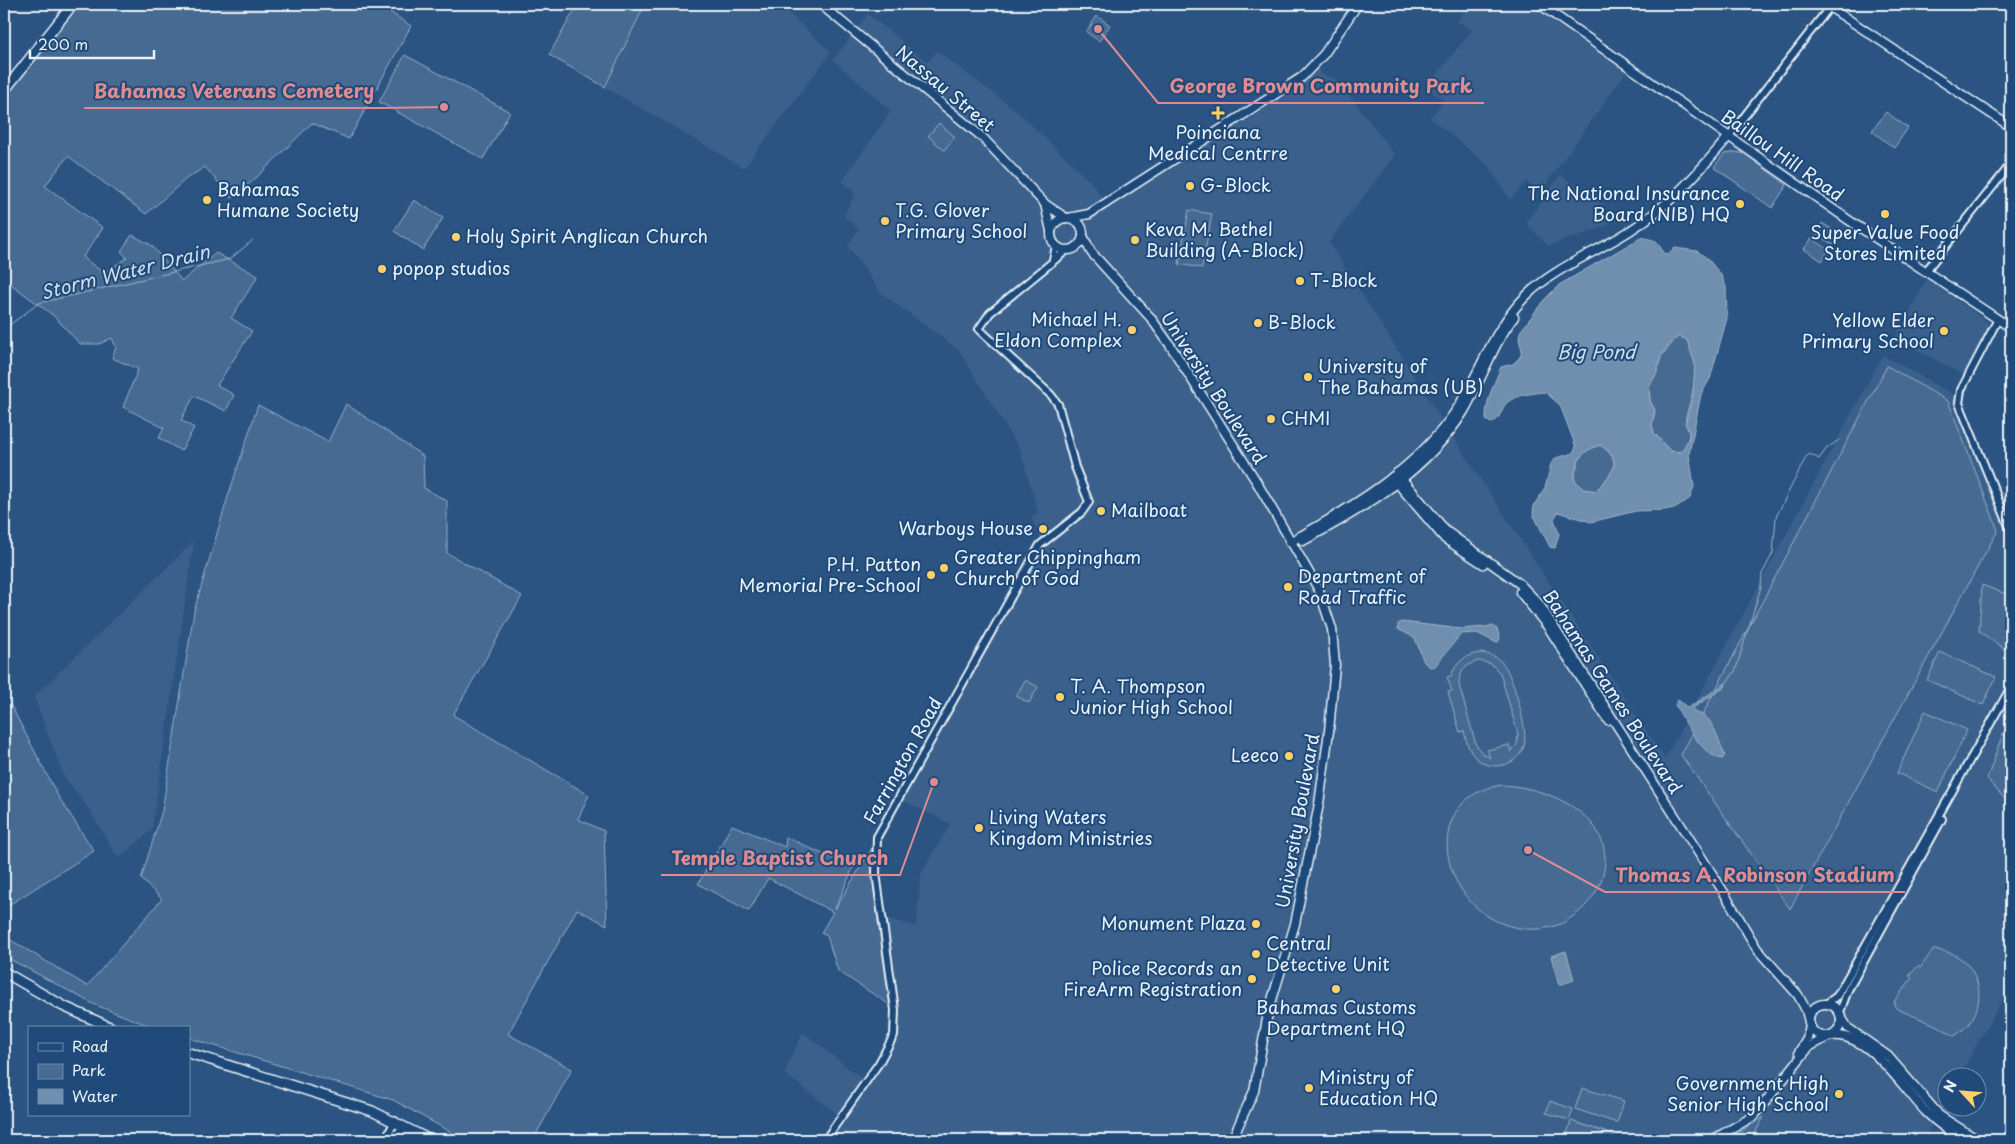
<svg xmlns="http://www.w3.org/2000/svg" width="2015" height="1144" font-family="'Playpen Sans',sans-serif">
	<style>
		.built { fill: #3a608b }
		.green { fill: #476b93; stroke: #98aec6; fill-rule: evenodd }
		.water { fill: #708ead; stroke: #a0b6cb; fill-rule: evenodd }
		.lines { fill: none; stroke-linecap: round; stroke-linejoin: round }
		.stream { stroke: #a0b6cb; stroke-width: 1 }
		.minor-casing { stroke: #e8f1f8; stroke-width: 10 }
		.major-casing { stroke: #e8f1f8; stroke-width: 11 }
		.highway-casing { stroke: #e8f1f8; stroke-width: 12 }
		.minor { stroke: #1f4a7a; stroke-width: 6 }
		.major { stroke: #1f4a7a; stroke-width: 8 }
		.highway { stroke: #1f4a7a; stroke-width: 9 }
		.poi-dot { fill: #ffd166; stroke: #1f4a7a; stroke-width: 2 }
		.labels { text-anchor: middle; stroke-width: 4; stroke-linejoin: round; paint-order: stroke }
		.street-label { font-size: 18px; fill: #e8f1f8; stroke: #1f4a7a }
		.poi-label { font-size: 18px; fill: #e8f1f8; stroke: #1f4a7a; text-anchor: start }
		.water-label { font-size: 19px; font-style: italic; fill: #d0dde9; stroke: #1f4a7a }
		.leader { fill: none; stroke: #df8c90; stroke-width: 2 }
		.callout-dot { fill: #df8c90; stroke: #1f4a7a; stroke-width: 2 }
		.callout-label { font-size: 19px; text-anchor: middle; font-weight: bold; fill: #df8c90; stroke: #1f4a7a; stroke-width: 4; stroke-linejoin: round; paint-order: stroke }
	</style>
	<rect width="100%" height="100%" fill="#2b5482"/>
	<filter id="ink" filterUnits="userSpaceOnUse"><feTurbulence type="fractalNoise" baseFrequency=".02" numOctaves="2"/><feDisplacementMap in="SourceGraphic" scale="10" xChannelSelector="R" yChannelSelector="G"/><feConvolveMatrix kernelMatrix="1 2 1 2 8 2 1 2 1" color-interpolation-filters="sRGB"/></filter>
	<g filter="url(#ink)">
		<g class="built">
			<path d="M578,4H779L831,52L744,168L549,55Z"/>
			<path d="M1469,4H1530L1626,72L1541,191L1526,182L1510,200L1488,165L1430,118L1444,100L1426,88L1472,30L1457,21Z"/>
			<path d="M868,14L928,62L937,51L1017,111L1091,182L1109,207L1270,105L1318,68L1323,75L1338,80L1395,155L1329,242L1444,423L1665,759L1883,355L1961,399L1998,489L2011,498V984L1959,1076H1948L1947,1096L1923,1140H1751L1763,1117L1726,1140H829L883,1064L896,1039L899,1020L884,918L916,926L921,874L950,824L895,796L1041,538L1031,517L1038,512L1020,450L959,350L881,293L848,246L858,229L844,216L855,193L842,181L891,111L833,60Z"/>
			<path d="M1560,175L1603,205L1609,225L1548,246L1526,223Z"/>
			<path d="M1927,279L1992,325L1965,376L1895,338Z"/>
			<path d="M194,541L152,830L118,859L89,809L63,775L34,697Z"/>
			<path d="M803,1032L862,1079L838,1115L784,1073Z"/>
		</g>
		<g class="green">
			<path d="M79,4H378L411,26L349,139L312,123L255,179L232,198L205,167L186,179L146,214L68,156L45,186L103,228L83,257L103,273L127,258L121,251L132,235L151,245L182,281L216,253L258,276L231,318L252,331L217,385L234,395L226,411L194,396L181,420L194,428L181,451L159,438L164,428L123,407L138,369L112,358L116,347L112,338L99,344H80L54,316L4,279V99Z"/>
			<path d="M578,4H645L605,87L549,55Z"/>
			<path d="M1097,16L1110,25L1099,41L1086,32Z"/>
			<path d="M405,55L510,112L483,159L379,102Z"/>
			<path d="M1886,112L1908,128L1894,148L1872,131Z"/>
			<path d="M939,123L955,137L944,150L928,136Z"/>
			<path d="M1736,152L1745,154L1787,185L1772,208L1714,167L1724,154Z"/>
			<path d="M414,200L443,218L423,250L394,231Z"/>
			<path d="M1189,210L1212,214L1202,268L1179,264Z"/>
			<path d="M1822,223L1840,234L1834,245L1815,234Z"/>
			<path d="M1812,238L1829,250L1822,261L1804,249Z"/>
			<path d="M1679,336L1687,340C1688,345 1691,349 1693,354C1700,373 1691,397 1686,416C1683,432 1697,429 1681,452L1670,451L1654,433L1652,425L1655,410L1650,401L1649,387L1657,372L1661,356Z"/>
			<path d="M1887,366L1948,401L1998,530L1790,909L1681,755Z"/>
			<path d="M346,404L423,456L424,488L447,501V553L522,596L453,715L589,795L578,819L604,831L607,925L577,909L508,1034L572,1069L533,1140H465L393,1100L189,1038V1028H155L93,1004L4,956V936L87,986L162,899L141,879L162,811L194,611L230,490L258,405L328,442Z"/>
			<path d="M1600,445C1625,462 1612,473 1596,491L1583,489L1574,480C1578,459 1579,452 1600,445Z"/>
			<path d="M1982,585L2011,596V654L1979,631Z"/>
			<path d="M1940,652L1996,677L1983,705L1927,680Z"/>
			<path d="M1481,653C1490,654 1498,657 1504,665C1513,677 1529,732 1524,746C1517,767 1489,773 1474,756C1468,749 1466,740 1464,731L1460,732L1448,692L1452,691L1447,677L1451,676C1456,662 1466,654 1481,653ZM1480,661L1491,664L1500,673L1518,734L1517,744L1511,752L1509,745L1487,750L1490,758L1482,753L1476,745L1459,685C1459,672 1466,663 1480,661Z"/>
			<path d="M1025,680L1038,687L1029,703L1016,696Z"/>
			<path d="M8,700L58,796L94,851L4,908V701Z"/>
			<path d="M1925,711L1967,730L1938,792L1897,773Z"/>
			<path d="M2003,733L2011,740V806L1987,779Z"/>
			<path d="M1502,785C1548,787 1618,816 1603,875C1597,896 1584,910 1566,921C1555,928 1539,930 1526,929C1442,922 1412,798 1502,785Z"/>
			<path d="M732,825L785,847L786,837L853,868L835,909L872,848L874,892L890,1005L838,971L827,936L821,933L833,912L768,878L749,911L698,884Z"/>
			<path d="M1933,950C1982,950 1996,1013 1954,1036L1940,1027L1897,1009L1894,1005L1895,1000L1912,978L1909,976L1918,966L1920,968Z"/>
			<path d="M1582,1088L1624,1101L1617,1123L1575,1109Z"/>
			<path d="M1550,1101L1573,1109L1569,1120L1546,1113Z"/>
			<path d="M1764,1117L1751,1140H1727Z"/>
			<path d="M1571,1121L1614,1135L1612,1140H1565Z"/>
		</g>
		<g class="water">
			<path d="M1642,237L1656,241L1665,254L1670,253L1674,248L1697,251L1708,259L1721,275L1726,287L1727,318L1710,379L1701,394L1689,454L1694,486L1690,498L1678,507L1665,510L1636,511L1591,522L1558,512L1554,519L1559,534L1555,548L1550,547L1533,514L1534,505L1545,488L1551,464L1556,458L1573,453L1576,447L1560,405L1545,392C1534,393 1518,395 1509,401C1500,407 1502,420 1491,423L1486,420C1485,402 1494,384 1501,367L1513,364L1520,357L1522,350L1519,340L1520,332L1544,300L1559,285ZM1679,336L1687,340L1695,364L1693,395L1685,424L1690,432L1688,441L1681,452L1670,451L1654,433L1652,425L1655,410L1650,401L1649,387L1657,372L1661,356L1673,340ZM1600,445C1626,461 1611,474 1596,491L1583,489L1574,479C1578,459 1579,452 1600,445Z"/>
			<path d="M1402,622L1462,629L1493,626L1497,629L1500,639L1497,643L1477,633L1461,634L1435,666L1430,667L1424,662L1415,638L1398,629V624Z"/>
			<path d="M1726,683L1725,687L1693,708L1695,713C1713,713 1718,741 1725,755L1722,759C1701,756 1686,722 1675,705L1678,700L1688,708Z"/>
			<path d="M1566,951L1574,980L1559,985L1551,956Z"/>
		</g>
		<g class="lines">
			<g class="stream">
				<path d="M4,329L39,303L230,259L253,240"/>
				<path d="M1726,683L1735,672L1761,587L1762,574L1773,553L1776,517L1806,457L1810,454L1819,459L1827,448L1839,440"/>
			</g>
			<g class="minor-casing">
				<g id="minor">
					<path d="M1729,136L1832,4"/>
					<path d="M1053,260L1056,246"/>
					<path d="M1925,272L2011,164"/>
					<path d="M1998,319L1961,390L1959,403L2011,531"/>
					<path d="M1826,1004L1837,996L2011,687"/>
					<path d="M1840,1012L1848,990L1942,819"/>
					<path d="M385,1140L395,1121"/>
					<path d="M825,1140L879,1063L894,1035L895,1010L876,873L877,837L1040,545L1082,512L1089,502L1075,467L1058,404L1051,395L979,329L990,313L1067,250"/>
				</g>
			</g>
			<g class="major-casing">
				<g id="major">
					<path d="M820,4L982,137L1045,204L1066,218"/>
					<path d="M1539,4L1850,221L2011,328"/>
					<path d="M1825,4L2011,127"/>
					<path d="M1045,204L1051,231"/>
					<path d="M1068,218L1089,214L1302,77L1324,54L1358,4"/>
					<circle cx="1067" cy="234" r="16"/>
					<path d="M1083,236L1091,252L1150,317L1170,345L1256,481L1319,590L1332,629L1335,665L1329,731L1319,804L1295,924L1268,1013L1254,1091L1232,1140"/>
					<path d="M1397,473L1446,531L1520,584L1539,604L1723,891L1757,949L1798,995L1806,1010L1809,1022"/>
					<path d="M1392,477L1445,539L1483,564"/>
					<path d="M1303,541C1363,509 1427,471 1464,411C1482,380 1492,345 1514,317"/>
					<path d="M1290,542C1351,508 1418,469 1457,409C1481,371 1493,329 1526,296C1555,267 1596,253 1631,230C1669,206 1700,171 1729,136"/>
					<path d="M1520,592L1548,627L1608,720"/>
					<circle cx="1825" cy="1020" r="16"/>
					<path d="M1841,1017L1848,1028L1888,1056L1940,1116L1978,1140"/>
					<path d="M1831,1036C1869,1031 1904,1090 1927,1113C1938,1124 1950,1132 1964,1140"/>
					<path d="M1799,1052L1807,1039L1810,1025"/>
					<path d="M1712,1140L1754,1116L1809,1047L1828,1037"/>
				</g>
			</g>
			<g class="highway-casing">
				<g id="highway">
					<path d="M4,91L73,4"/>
					<path d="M4,972L63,1006L112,1028"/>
					<path d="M189,1053L372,1111L430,1140"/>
					<path d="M388,1140L402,1132L412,1133"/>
				</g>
			</g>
			<use href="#minor" class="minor"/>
			<use href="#major" class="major"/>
			<use href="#highway" class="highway"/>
		</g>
	</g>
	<g class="poi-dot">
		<path d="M1215.5 105.5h5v5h5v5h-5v5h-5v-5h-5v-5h5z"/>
		<circle cx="1190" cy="186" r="5"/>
		<circle cx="207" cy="200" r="5"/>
		<circle cx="1740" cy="204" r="5"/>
		<circle cx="1885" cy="214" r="5"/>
		<circle cx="885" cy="221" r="5"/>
		<circle cx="456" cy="237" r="5"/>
		<circle cx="1135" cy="240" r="5"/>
		<circle cx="382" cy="269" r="5"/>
		<circle cx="1300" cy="281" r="5"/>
		<circle cx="1258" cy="323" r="5"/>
		<circle cx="1132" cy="330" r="5"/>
		<circle cx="1944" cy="331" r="5"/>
		<circle cx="1308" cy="377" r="5"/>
		<circle cx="1271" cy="419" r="5"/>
		<circle cx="1101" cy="511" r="5"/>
		<circle cx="1043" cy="529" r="5"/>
		<circle cx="944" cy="568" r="5"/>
		<circle cx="931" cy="575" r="5"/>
		<circle cx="1288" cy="587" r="5"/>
		<circle cx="1060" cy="697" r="5"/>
		<circle cx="1289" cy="756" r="5"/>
		<circle cx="979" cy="828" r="5"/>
		<circle cx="1256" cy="924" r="5"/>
		<circle cx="1256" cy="954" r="5"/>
		<circle cx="1252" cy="979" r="5"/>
		<circle cx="1336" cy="989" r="5"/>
		<circle cx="1309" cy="1088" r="5"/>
		<circle cx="1839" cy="1094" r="5"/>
	</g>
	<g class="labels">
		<g class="street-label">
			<text transform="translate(945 89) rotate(40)" y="6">Nassau Street</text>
			<text transform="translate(1782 156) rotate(35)" y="6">Baillou Hill Road</text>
			<text transform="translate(1213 388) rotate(57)" y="6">University Boulevard</text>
			<text transform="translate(1612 692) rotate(57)" y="6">Bahamas Games Boulevard</text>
			<text transform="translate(903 761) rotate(-61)" y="6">Farrington Road</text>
			<text transform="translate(1298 821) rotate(-80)" y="6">University Boulevard</text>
		</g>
		<g class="poi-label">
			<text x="1218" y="139" text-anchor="middle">Poinciana<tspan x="1218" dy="21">Medical Centrre</tspan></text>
			<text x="1200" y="192">G-Block</text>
			<text x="217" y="196">Bahamas<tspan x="217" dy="21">Humane Society</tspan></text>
			<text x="1730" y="200" text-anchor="end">The National Insurance<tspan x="1730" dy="21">Board (NIB) HQ</tspan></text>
			<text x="895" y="217">T.G. Glover<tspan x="895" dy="21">Primary School</tspan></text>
			<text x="1145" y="236">Keva M. Bethel<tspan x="1145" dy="21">Building (A-Block)</tspan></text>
			<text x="1885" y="239" text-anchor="middle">Super Value Food<tspan x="1885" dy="21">Stores Limited</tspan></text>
			<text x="466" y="243">Holy Spirit Anglican Church</text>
			<text x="392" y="275">popop studios</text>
			<text x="1310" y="287">T-Block</text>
			<text x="1122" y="326" text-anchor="end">Michael H.<tspan x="1122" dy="21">Eldon Complex</tspan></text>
			<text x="1934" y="327" text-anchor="end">Yellow Elder<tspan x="1934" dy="21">Primary School</tspan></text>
			<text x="1268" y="329">B-Block</text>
			<text x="1318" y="373">University of<tspan x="1318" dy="21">The Bahamas (UB)</tspan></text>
			<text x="1281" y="425">CHMI</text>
			<text x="1111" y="517">Mailboat</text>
			<text x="1033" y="535" text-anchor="end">Warboys House</text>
			<text x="954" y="564">Greater Chippingham<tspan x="954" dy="21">Church of God</tspan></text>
			<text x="921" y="571" text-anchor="end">P.H. Patton<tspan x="921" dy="21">Memorial Pre-School</tspan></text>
			<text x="1298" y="583">Department of<tspan x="1298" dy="21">Road Traffic</tspan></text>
			<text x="1070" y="693">T. A. Thompson<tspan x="1070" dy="21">Junior High School</tspan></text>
			<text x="1279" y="762" text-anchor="end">Leeco</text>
			<text x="989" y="824">Living Waters<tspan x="989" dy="21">Kingdom Ministries</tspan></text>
			<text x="1246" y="930" text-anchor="end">Monument Plaza</text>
			<text x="1266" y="950">Central<tspan x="1266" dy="21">Detective Unit</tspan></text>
			<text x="1242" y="975" text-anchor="end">Police Records an<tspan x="1242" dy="21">FireArm Registration</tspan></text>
			<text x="1336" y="1014" text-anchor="middle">Bahamas Customs<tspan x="1336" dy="21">Department HQ</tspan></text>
			<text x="1319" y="1084">Ministry of<tspan x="1319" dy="21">Education HQ</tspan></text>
			<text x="1829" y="1090" text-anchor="end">Government High<tspan x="1829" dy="21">Senior High School</tspan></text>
		</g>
		<g class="water-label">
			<text transform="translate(125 272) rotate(-14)" y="7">Storm Water Drain</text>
			<text x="1596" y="359">Big Pond</text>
		</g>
	</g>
	<path class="leader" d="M1098 29L1158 103H1484M444 107L383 108H84M934 782L900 875H661M1528 850L1605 892H1905"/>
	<g class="callout-dot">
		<circle cx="1098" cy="29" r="5"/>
		<circle cx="444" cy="107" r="5"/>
		<circle cx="934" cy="782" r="5"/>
		<circle cx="1528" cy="850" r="5"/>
	</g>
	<g class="callout-label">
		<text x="1321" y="93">George Brown Community Park</text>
		<text x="234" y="98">Bahamas Veterans Cemetery</text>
		<text x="780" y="865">Temple Baptist Church</text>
		<text x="1755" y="882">Thomas A. Robinson Stadium</text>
	</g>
	<rect width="2015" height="1144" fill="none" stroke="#1f4a7a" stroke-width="20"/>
	<rect x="10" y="10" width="1995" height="1124" fill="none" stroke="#e8f1f8" stroke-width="2" filter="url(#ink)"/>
	<rect x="28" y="1026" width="162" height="90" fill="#1f4a7a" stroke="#6f8dac"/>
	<rect x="38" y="1043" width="25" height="8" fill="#1f4a7a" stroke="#6f8dac"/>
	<text x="72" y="1052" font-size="15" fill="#e8f1f8">Road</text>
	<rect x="38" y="1064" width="25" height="15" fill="#476b93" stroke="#6f8dac"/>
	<text x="72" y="1076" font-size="15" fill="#e8f1f8">Park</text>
	<rect x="38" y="1089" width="25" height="15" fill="#708ead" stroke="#6f8dac"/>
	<text x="72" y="1102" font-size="15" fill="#e8f1f8">Water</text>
	<g transform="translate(1962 1092) rotate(296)"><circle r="24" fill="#1f4a7a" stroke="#6f8dac"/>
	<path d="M0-4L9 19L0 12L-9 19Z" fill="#ffd166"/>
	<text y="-8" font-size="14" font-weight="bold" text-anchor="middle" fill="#e8f1f8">N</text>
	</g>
	<path d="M30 50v8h124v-8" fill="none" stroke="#e8f1f8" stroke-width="2.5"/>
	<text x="38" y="50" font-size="15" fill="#e8f1f8" stroke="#1f4a7a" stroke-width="4" paint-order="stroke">200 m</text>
</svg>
